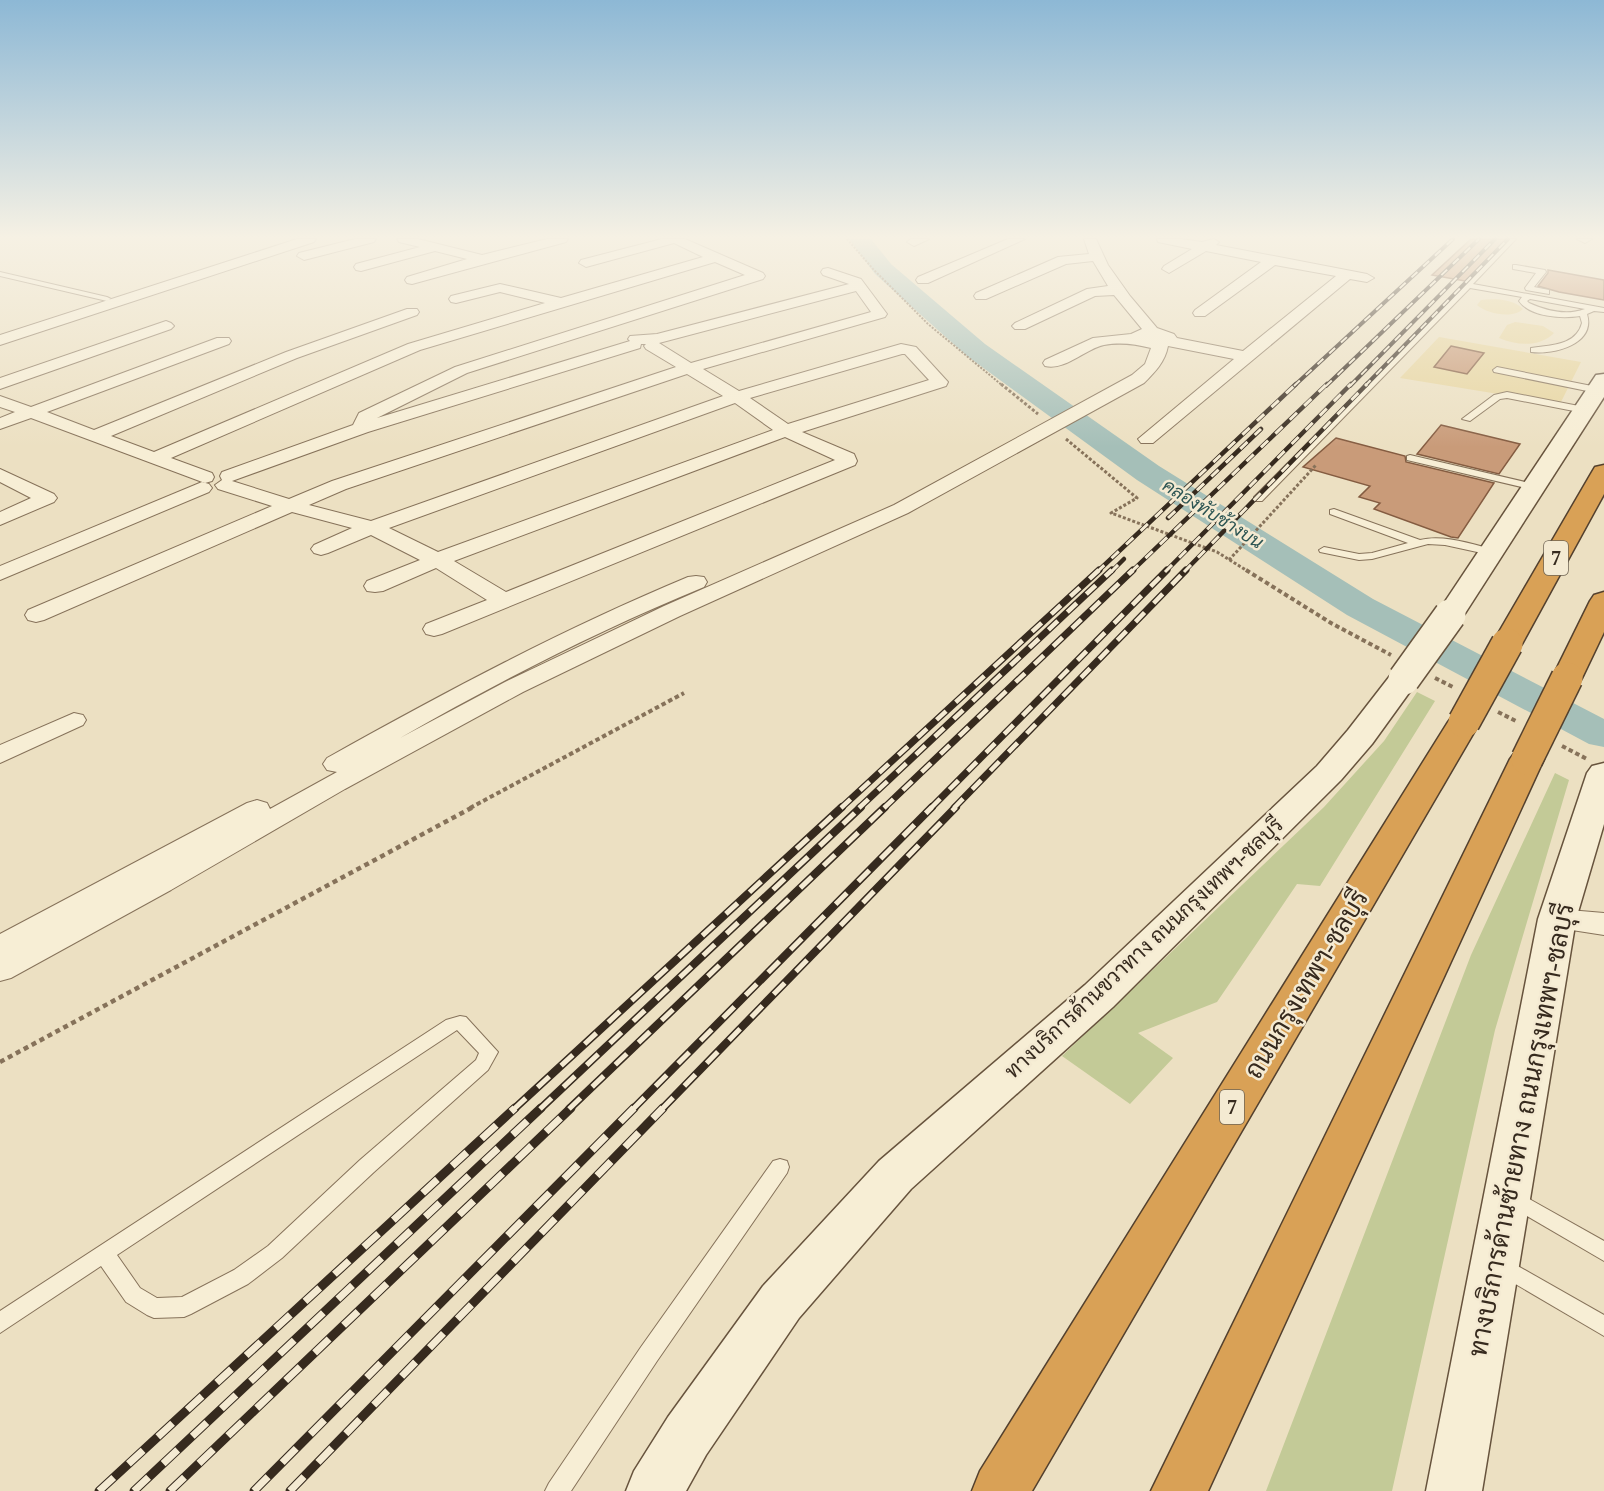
<svg xmlns="http://www.w3.org/2000/svg" width="1604" height="1491" font-family="'Times New Roman',Sarabun,serif">
	<style>
		.green { fill: #c3ca97 }
		.sand { fill: #e7d5a0 }
		.lines { fill: none; stroke-linecap: round; stroke-linejoin: round }
		.river { fill: #a5bfb8; fill-rule: evenodd }
		.building { fill: #c99b79; stroke: #845c41; stroke-width: 1.5 }
		.lane-casing { stroke: #86725a; stroke-width: 2 }
		.street-casing { stroke: #86725a; stroke-width: 2 }
		.secondary-casing { stroke: #67533d; stroke-width: 3 }
		.highway-casing { stroke: #53402e; stroke-width: 3 }
		.path-far3 { stroke: #86725a; stroke-width: 2; stroke-dasharray: 2 1.5; stroke-linecap: butt }
		.path-far2 { stroke: #86725a; stroke-width: 3; stroke-dasharray: 3 2; stroke-linecap: butt }
		.path-far1 { stroke: #86725a; stroke-width: 4; stroke-dasharray: 4.5 3; stroke-linecap: butt }
		.path { stroke: #86725a; stroke-width: 4.5; stroke-dasharray: 5 4; stroke-linecap: butt }
		.lane { fill: #f7eed5; fill-rule: evenodd }
		.street { fill: #f7eed5; fill-rule: evenodd }
		.secondary { fill: #f7eed5; fill-rule: evenodd }
		.highway { fill: #d9a156; fill-rule: evenodd }
		.rail-far4-casing { stroke: #362a1e; stroke-width: 4 }
		.rail-far3-casing { stroke: #362a1e; stroke-width: 4.5 }
		.rail-far2-casing { stroke: #362a1e; stroke-width: 7 }
		.rail-far1-casing { stroke: #362a1e; stroke-width: 8 }
		.rail-casing { stroke: #362a1e; stroke-width: 9 }
		.rail-far4 { stroke: #f4ead2; stroke-width: 2; stroke-dasharray: 8; stroke-linecap: butt }
		.rail-far3 { stroke: #f4ead2; stroke-width: 3; stroke-dasharray: 10; stroke-linecap: butt }
		.rail-far2 { stroke: #f4ead2; stroke-width: 4.5; stroke-dasharray: 13; stroke-linecap: butt }
		.rail-far1 { stroke: #f4ead2; stroke-width: 5; stroke-dasharray: 16; stroke-linecap: butt }
		.rail { stroke: #f4ead2; stroke-width: 7; stroke-dasharray: 20; stroke-linecap: butt }
		.secondary-bridge-casing { stroke: #67533d; stroke-width: 34; stroke-linecap: butt }
		.highway-bridge-casing { stroke: #53402e; stroke-width: 34; stroke-linecap: butt }
		.secondary-bridge { stroke: #f7eed5; stroke-width: 31 }
		.highway-bridge { stroke: #d9a156; stroke-width: 31 }
		.labels { text-anchor: middle; stroke-width: 5; stroke-linejoin: round; paint-order: stroke }
		.far-water-label { font-size: 18px; font-style: italic; fill: #2d5553; stroke: #f4ead2 }
		.shield { fill: #f4ead2; stroke: #6f6454; stroke-width: 1.5 }
		.shield-label { font-size: 20px; font-weight: bold; fill: #362a1e }
		.street-label { font-size: 21px; fill: #362a1e; stroke: #f4ead2 }
		.near-street-label { font-size: 26px; fill: #362a1e; stroke: #f4ead2 }
	</style>
	<rect width="100%" height="100%" fill="#ece0c2"/>
	<g class="green">
		<path d="M1417,692L1435,701L1320,886L1297,884L1217,1002L1138,1033L1173,1058L1130,1104L1062,1056L1324,807L1384,741Z"/>
		<path d="M1555,773L1569,780L1495,1030L1392,1491H1266L1471,955Z"/>
	</g>
	<g class="sand">
		<path d="M1481,300C1495,298 1514,299 1523,309C1513,319 1487,314 1477,305Z"/>
		<path d="M1515,322L1543,326L1554,333C1540,347 1518,346 1499,338L1507,325Z"/>
		<path d="M1439,337L1581,362L1560,404L1400,378Z"/>
	</g>
	<g class="lines">
		<path class="river" d="M849,239H871L891,264L985,344L1159,466L1373,599L1604,719V747L1589,744L1347,615L1137,480L967,356L875,274Z"/>
	</g>
	<g class="building">
		<path d="M1471,239H1507L1465,281L1432,275Z"/>
		<path d="M1548,270L1604,280V300L1559,292L1538,286L1548,273Z"/>
		<path d="M1451,346L1484,353L1467,374L1434,367Z"/>
		<path d="M1441,425L1520,444L1499,474L1417,454Z"/>
		<path d="M1336,438L1405,456L1406,462L1494,483L1458,538L1451,537L1374,509L1380,503L1359,497L1370,486L1303,467Z"/>
	</g>
	<g class="lines">
		<g class="lane-casing">
			<g id="lane">
				<path d="M1510,239H1516L1473,284L1604,308V312L1594,311L1587,314C1596,344 1554,355 1531,352V348C1550,345 1576,346 1582,323L1580,316C1562,319 1530,317 1519,301L1522,297L1470,288L1262,501H1254V497ZM1530,299L1585,309C1566,316 1547,311 1529,303L1527,301Z"/>
				<path d="M1516,265L1545,270L1546,272L1534,287L1549,290V294L1526,290L1525,288L1536,273L1513,269V265Z"/>
				<path d="M0,272L107,297L111,299L107,301L0,276Z"/>
				<path d="M1497,367L1597,387L1601,390L1597,393L1494,372L1493,370Z"/>
				<path d="M1507,392L1584,407L1589,410L1584,413L1507,398L1500,399L1470,421L1462,419L1494,395Z"/>
				<path d="M1410,455L1534,484L1539,487L1534,490L1407,460V456Z"/>
				<path d="M1334,509L1420,540C1443,534 1472,544 1495,550L1497,552L1491,555L1445,545L1428,544L1372,559L1359,560L1320,552L1319,550L1324,547L1359,554L1372,553L1408,543L1330,514V510Z"/>
				<path d="M460,1016L466,1017L498,1052L488,1070L374,1172L282,1258L248,1284L191,1314L184,1317L154,1318L147,1315L126,1302L101,1266L0,1333V1311L446,1020ZM457,1030L479,1053L476,1060L360,1160L268,1246L234,1270L182,1297L157,1298L140,1288L117,1255Z"/>
				<path d="M780,1159L787,1161L789,1167L787,1173L657,1361L571,1491H545L549,1483L641,1347L773,1161Z"/>
				<path d="M1515,1191L1604,1241V1261L1508,1205L1505,1199L1508,1193Z"/>
				<path d="M1502,1257L1604,1315V1336L1495,1272L1492,1266L1495,1260Z"/>
			</g>
		</g>
		<g class="street-casing">
			<g id="street">
				<path d="M297,239H316L314,242L0,345V335Z"/>
				<path d="M355,239H376L374,242L304,260L297,256L299,253Z"/>
				<path d="M397,239H418L482,255L547,239H568L566,242L412,284L407,283L405,280L407,277L467,259L435,251L361,271L356,270L354,267L356,264L420,247L399,242Z"/>
				<path d="M662,239H685L763,273L765,276L763,279L467,373L377,418L630,341L628,339L630,336L657,334L849,284L823,275L821,272L823,269L828,268L861,279L887,314L885,317L703,369L739,391L901,344L916,347L948,382L946,386L802,432L854,454L857,461L855,465L442,634L434,636L426,634L423,629L426,624L487,600L436,568L383,591L375,592L367,591L364,586L367,581L420,560L371,535L328,553L321,555L314,553L311,549L314,545L352,528L292,512L44,620L36,622L28,620L25,615L28,610L272,506L218,489L215,485L222,480L220,476L222,472L353,425L359,413L455,367L745,275L715,262L420,350L171,458L212,473L214,477L212,481L205,483L31,418L0,429V418L15,412L0,407V396L31,407L217,338H229L231,341L229,344L47,412L94,430L286,352L407,309H417L419,312L417,315L297,358L111,436L154,452L408,344L545,303L500,292L456,303L451,302L449,299L451,296L500,284L561,298L703,257L674,243L586,267L579,263L581,260ZM856,291L871,312L691,363L659,343ZM641,344H646L644,346L646,349L676,367L332,481L289,499L232,481L368,432L640,348ZM902,354H905L929,380L788,424L750,398ZM687,374L723,396L371,521L309,505L346,489ZM735,403L773,430L438,552L389,528ZM785,437L835,460L506,592L454,561Z"/>
				<path d="M911,239H929L914,246L907,242Z"/>
				<path d="M1008,239H1025L928,283H918L916,280L918,277Z"/>
				<path d="M1084,239H1096L1108,265L1130,296L1157,328L1174,334L1177,338L1243,351L1336,276L1275,265L1205,316H1195L1193,313L1195,310L1261,262L1206,251L1169,273L1162,269L1164,266L1192,249L1158,242L1157,239H1181L1202,242L1214,239L1219,242L1216,245L1367,274L1374,278L1367,282L1350,279L1153,443H1141L1138,439L1234,359L1168,346C1165,362 1155,372 1144,383L908,513L680,616L523,692L345,789L171,890L11,978L0,981V934L247,803L257,800L267,803L270,809L337,772L327,770L323,764L327,758C445,692 563,629 688,577L696,576L704,577L707,582L704,587C599,630 498,682 400,738L505,682L664,606L894,505L1132,375L1145,364L1151,348C1135,344 1121,342 1104,345C1085,349 1065,371 1045,366L1043,363L1045,360L1093,338L1131,334L1142,329L1114,295L1095,296L1025,329H1015L1012,326L1015,323L1087,289L1108,286L1093,261L1066,264L986,299H976L974,296L976,293L1058,257L1089,254Z"/>
				<path d="M1577,239H1592L1585,243Z"/>
				<path d="M166,321L171,323L174,326L171,329L0,389V378Z"/>
				<path d="M0,469L54,494L57,498L54,502L0,525V512L31,498L0,482Z"/>
				<path d="M202,482L209,484L212,488L209,492L0,580V566Z"/>
				<path d="M74,713L83,715L86,720L83,725L0,763V745Z"/>
				<path d="M1557,909L1604,913V935L1546,926L1542,919L1546,912Z"/>
			</g>
		</g>
		<g class="secondary-casing">
			<g id="secondary">
				<path d="M1604,374V397L1464,615L1460,621L1450,624L1440,621L1436,615L1596,375Z"/>
				<path d="M1404,670L1415,672L1419,679L1372,744L1341,780L1113,1007L911,1189L799,1318L706,1455L686,1491H626L634,1471L668,1417L763,1286L879,1161L1085,985L1317,766L1348,730L1393,672Z"/>
				<path d="M1604,763V824L1576,919L1482,1491H1426L1538,919L1587,773L1592,766Z"/>
			</g>
		</g>
		<g class="highway-casing">
			<g id="highway">
				<path d="M1604,465V494L1522,644L1518,650L1507,653L1496,650L1492,644L1592,472L1595,467Z"/>
				<path d="M1604,592V632L1582,678L1578,685L1567,687L1556,685L1552,678L1590,601L1594,595Z"/>
				<path d="M1464,712L1475,715L1480,722L1032,1491H972L980,1471L1448,722L1453,715Z"/>
				<path d="M1527,749L1539,752L1544,759L1208,1491H1151L1510,759L1515,752Z"/>
			</g>
		</g>
		<path class="path-far3" d="M847,239L874,270L928,324L1003,386"/>
		<g class="path-far2">
			<path d="M1001,384L1038,414"/>
			<path d="M1066,439L1137,498L1111,513L1217,552L1249,572"/>
			<path d="M1229,560L1316,465"/>
		</g>
		<g class="path-far1">
			<path d="M1246,570L1331,623L1391,655"/>
			<path d="M1435,678L1455,688"/>
			<path d="M1498,712L1518,722"/>
			<path d="M1562,746L1587,759"/>
			<path d="M470,808L684,693"/>
		</g>
		<path class="path" d="M0,1062L473,807"/>
		<use href="#lane" class="lane"/>
		<use href="#street" class="street"/>
		<use href="#secondary" class="secondary"/>
		<use href="#highway" class="highway"/>
		<g class="rail-far4-casing">
			<g id="rail-far4">
				<path d="M1294,386L1453,239"/>
				<path d="M1326,386L1479,239"/>
				<path d="M1350,386L1495,239"/>
				<path d="M1365,386L1508,239"/>
			</g>
		</g>
		<g class="rail-far3-casing">
			<g id="rail-far3">
				<path d="M1168,518L1261,429"/>
				<path d="M1097,572L1296,384"/>
				<path d="M1111,572L1124,559"/>
				<path d="M1131,572L1327,384"/>
				<path d="M1165,572L1351,384"/>
				<path d="M1184,572L1367,384"/>
			</g>
		</g>
		<g class="rail-far2-casing">
			<g id="rail-far2">
				<path d="M841,808L1099,570"/>
				<path d="M859,808L1112,570"/>
				<path d="M884,808L1133,570"/>
				<path d="M931,808L1167,570"/>
				<path d="M954,808L1186,570"/>
			</g>
		</g>
		<g class="rail-far1-casing">
			<g id="rail-far1">
				<path d="M514,1109L842,807"/>
				<path d="M540,1109L861,807"/>
				<path d="M569,1109L885,807"/>
				<path d="M633,1109L932,807"/>
				<path d="M662,1109L956,807"/>
			</g>
		</g>
		<g class="rail-casing">
			<g id="rail">
				<path d="M99,1491L515,1108"/>
				<path d="M134,1491L541,1108"/>
				<path d="M170,1491L571,1108"/>
				<path d="M254,1491L634,1108"/>
				<path d="M290,1491L663,1108"/>
			</g>
		</g>
		<use href="#rail-far4" class="rail-far4"/>
		<use href="#rail-far3" class="rail-far3"/>
		<use href="#rail-far2" class="rail-far2"/>
		<use href="#rail-far1" class="rail-far1"/>
		<use href="#rail" class="rail"/>
		<g class="secondary-bridge-casing">
			<path id="secondary-bridge" d="M1404,679L1450,615"/>
		</g>
		<g class="highway-bridge-casing">
			<g id="highway-bridge">
				<path d="M1464,722L1507,644"/>
				<path d="M1527,759L1567,678"/>
			</g>
		</g>
		<use href="#secondary-bridge" class="secondary-bridge"/>
		<use href="#highway-bridge" class="highway-bridge"/>
	</g>
	<linearGradient id="sky" x2="0" y2="1"><stop stop-color="#8db8d5"/><stop offset="0.53" stop-color="#f6f1e4"/><stop offset="1" stop-color="#f6f1e4" stop-opacity="0"/></linearGradient>
	<rect width="1604" height="447" fill="url(#sky)"/>
	<g class="labels">
		<g class="far-water-label">
			<text transform="translate(1213 514) rotate(32)" y="6">คลองทับช้างบน</text>
		</g>
		<g class="shield">
			<rect x="1544" y="541" width="24" height="34" rx="4.5"/>
			<rect x="1220" y="1090" width="24" height="34" rx="4.5"/>
		</g>
		<g class="shield-label">
			<text x="1556" y="565">7</text>
			<text x="1232" y="1114">7</text>
		</g>
		<g class="street-label">
			<text transform="translate(1144 948) rotate(-43)" y="7">ทางบริการด้านขวาทาง ถนนกรุงเทพฯ-ชลบุรี</text>
		</g>
		<g class="near-street-label">
			<text transform="translate(1306 984) rotate(-59)" y="9">ถนนกรุงเทพฯ-ชลบุรี</text>
			<text transform="translate(1521 1130) rotate(-79)" y="9">ทางบริการด้านซ้ายทาง ถนนกรุงเทพฯ-ชลบุรี</text>
		</g>
	</g>
</svg>
